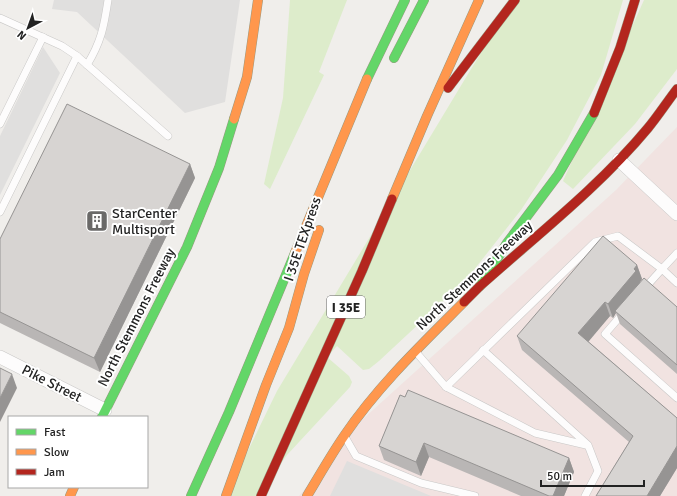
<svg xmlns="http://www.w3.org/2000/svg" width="677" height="496" font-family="Signika,sans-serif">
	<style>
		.commercial { fill: #f1e3e1 }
		.grass { fill: #ddeccb }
		.parking { fill: #e0dfde }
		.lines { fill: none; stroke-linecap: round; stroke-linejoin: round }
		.lane-casing { stroke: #c9c8c7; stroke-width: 8 }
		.street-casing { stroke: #c9c8c7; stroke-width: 14 }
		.fast-casing { stroke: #999a82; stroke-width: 10 }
		.slow-casing { stroke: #999a82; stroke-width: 10 }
		.jam-casing { stroke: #999a82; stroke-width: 10 }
		.lane { stroke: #fdfcfc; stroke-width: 7 }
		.street { stroke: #fdfcfc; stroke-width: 13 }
		.fast { stroke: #63d668; stroke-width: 9 }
		.slow { stroke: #ff974d; stroke-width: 9 }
		.jam { stroke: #b3261e; stroke-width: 9 }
		.wall { fill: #b9b6b5 }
		.shaded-wall { fill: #969493 }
		.building { fill: #d7d4d2; stroke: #969493 }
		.labels { text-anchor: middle; stroke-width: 4; stroke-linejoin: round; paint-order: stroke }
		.shield { fill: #fff; stroke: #646464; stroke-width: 1 }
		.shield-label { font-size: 13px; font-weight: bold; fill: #222 }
		.poi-label { font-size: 14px; fill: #222; stroke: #fff; text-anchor: start }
		.street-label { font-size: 14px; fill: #222; stroke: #fff }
	</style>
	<rect width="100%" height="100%" fill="#f0eeeb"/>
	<path class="commercial" d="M677,127V496H299L363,419L616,190Z"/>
	<g class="grass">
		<path d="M290,0H347L319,72L324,75L270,189L264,184L283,98Z"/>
		<path d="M514,0H623L601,75L567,140L521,210L466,280L379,361L369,369L363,370L337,346L327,357L349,376L352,382L350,387L287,455L258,496H226L277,391L468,74Z"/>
		<path d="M644,0H677V69L635,124L573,189L563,181Z"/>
	</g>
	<g class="parking">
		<path d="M54,0H240L225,102L185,113L77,12L52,9Z"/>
		<path d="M43,47L60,73L0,195V136Z"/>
		<path d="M347,461L431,496H330Z"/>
	</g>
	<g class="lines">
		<g class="lane-casing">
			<g id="lane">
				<path d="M0,18L62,46L77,56L168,136"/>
				<path d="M87,65C101,42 104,27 108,0"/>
				<path d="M0,124L43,37"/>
				<path d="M0,212L77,56"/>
				<path d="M644,289L662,269L677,283"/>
				<path d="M624,312L605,334L677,398"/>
				<path d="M483,350L588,445L598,471L585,496"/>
				<path d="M415,351L446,387L595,242L618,236L662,269L677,253"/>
				<path d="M446,387L535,433L586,445"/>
				<path d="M345,437L356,456L421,483L475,496"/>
			</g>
		</g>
		<g class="street-casing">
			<g id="street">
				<path d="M619,160L677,214"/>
				<path d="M0,357L105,410"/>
			</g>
		</g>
		<g class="fast-casing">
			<g id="fast">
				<path d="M394,58L424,0"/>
				<path d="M367,79L405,0"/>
				<path d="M480,286L507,243L558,175L594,113"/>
				<path d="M102,417L187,247L219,168L234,119"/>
				<path d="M191,496L229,412L295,253"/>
			</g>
		</g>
		<g class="slow-casing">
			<g id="slow">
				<path d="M234,119L247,77L258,0"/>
				<path d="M392,199L427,116L479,0"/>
				<path d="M295,253L367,79"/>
				<path d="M70,496L74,487"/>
				<path d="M226,496L266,385L289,328L304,274L319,230"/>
				<path d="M307,496C319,476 331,455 344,436C378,386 422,344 464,302"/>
			</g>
		</g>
		<g class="jam-casing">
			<g id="jam">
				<path d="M448,88L515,0"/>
				<path d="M594,113L620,48L635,0"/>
				<path d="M464,302L480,286C537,235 599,187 648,128C658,116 667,102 677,89"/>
				<path d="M261,496L362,271L392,199"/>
			</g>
		</g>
		<use href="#lane" class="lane"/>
		<use href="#street" class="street"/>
		<use href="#fast" class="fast"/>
		<use href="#slow" class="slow"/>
		<use href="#jam" class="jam"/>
	</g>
	<g class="wall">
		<path d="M190,164L195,178L100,372L0,323V239Z"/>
		<path d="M637,265L642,279L640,282V283L677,307V374L620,324L616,313L613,318L610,316L588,341L677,418V468L660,496H596L629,442L522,350L517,336Z"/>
		<path d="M400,395L569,458L574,472L564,496H521L429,457L421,476L384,460L379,446Z"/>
	</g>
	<g class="shaded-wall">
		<path d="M190,164L195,178L100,372L94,358Z"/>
		<path d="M637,265L642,279L640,282L641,285L615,311L616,313L613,318L608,304Z"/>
		<path d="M605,302L610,316L584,347L578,333Z"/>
		<path d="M12,374L17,388L0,422V398Z"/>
		<path d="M424,443L429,457L421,476L416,462Z"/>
		<path d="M677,446V468L660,496H647Z"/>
		<path d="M569,458L574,472L564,496H553Z"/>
	</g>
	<g class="building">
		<path d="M67,104L190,164L94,358L0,312V239Z"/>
		<path d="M603,236L637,265L634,269L636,271L608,304L605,302L578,333L677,418V446L647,496H596L633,436L517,336Z"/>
		<path d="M644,278L677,307V365L615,311Z"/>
		<path d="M0,368L12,374L0,398Z"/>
		<path d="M408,390L569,458L553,496H549L424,443L416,462L379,446L400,395L405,397Z"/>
	</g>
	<defs>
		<g id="building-square" transform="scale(1.15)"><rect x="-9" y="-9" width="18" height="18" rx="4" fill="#6a6968" stroke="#fff"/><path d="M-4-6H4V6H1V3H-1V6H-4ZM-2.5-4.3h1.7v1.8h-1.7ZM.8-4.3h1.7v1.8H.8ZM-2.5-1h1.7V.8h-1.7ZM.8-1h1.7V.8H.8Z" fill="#fff"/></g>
	</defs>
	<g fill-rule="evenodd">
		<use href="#building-square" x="97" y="221"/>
	</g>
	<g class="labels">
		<rect class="shield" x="327" y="296" width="38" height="22" rx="3"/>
		<g class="shield-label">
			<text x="346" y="312">I 35E</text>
		</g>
		<g class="poi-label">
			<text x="112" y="218">StarCenter<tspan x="112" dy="16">Multisport</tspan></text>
		</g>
		<g class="street-label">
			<text transform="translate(302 239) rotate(-71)" y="5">I 35E TEXpress</text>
			<text transform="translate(474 275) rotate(-43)" y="5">North Stemmons Freeway</text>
			<text transform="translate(136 317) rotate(-63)" y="5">North Stemmons Freeway</text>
			<text transform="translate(52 383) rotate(27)" y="5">Pike Street</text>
		</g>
	</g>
	<rect x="8" y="416" width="140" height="72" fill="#ffffff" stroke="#a7a7a7"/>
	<rect x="16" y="429" width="20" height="6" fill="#63d668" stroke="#a7a7a7"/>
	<text x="44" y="436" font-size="12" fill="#222222">Fast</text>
	<rect x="16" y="449" width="20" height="6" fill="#ff974d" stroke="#a7a7a7"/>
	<text x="44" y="456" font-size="12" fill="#222222">Slow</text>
	<rect x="16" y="469" width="20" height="6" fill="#b3261e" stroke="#a7a7a7"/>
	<text x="44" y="476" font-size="12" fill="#222222">Jam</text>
	<g transform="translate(28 28) rotate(221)" stroke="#ffffff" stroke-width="3" paint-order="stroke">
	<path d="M0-3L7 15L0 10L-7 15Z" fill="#222222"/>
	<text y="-6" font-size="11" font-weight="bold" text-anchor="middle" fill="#222222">N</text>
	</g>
	<path d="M541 480v6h103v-6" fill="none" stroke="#222222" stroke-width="2"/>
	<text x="547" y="480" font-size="12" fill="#222222" stroke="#ffffff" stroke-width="3" paint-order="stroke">50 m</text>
</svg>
